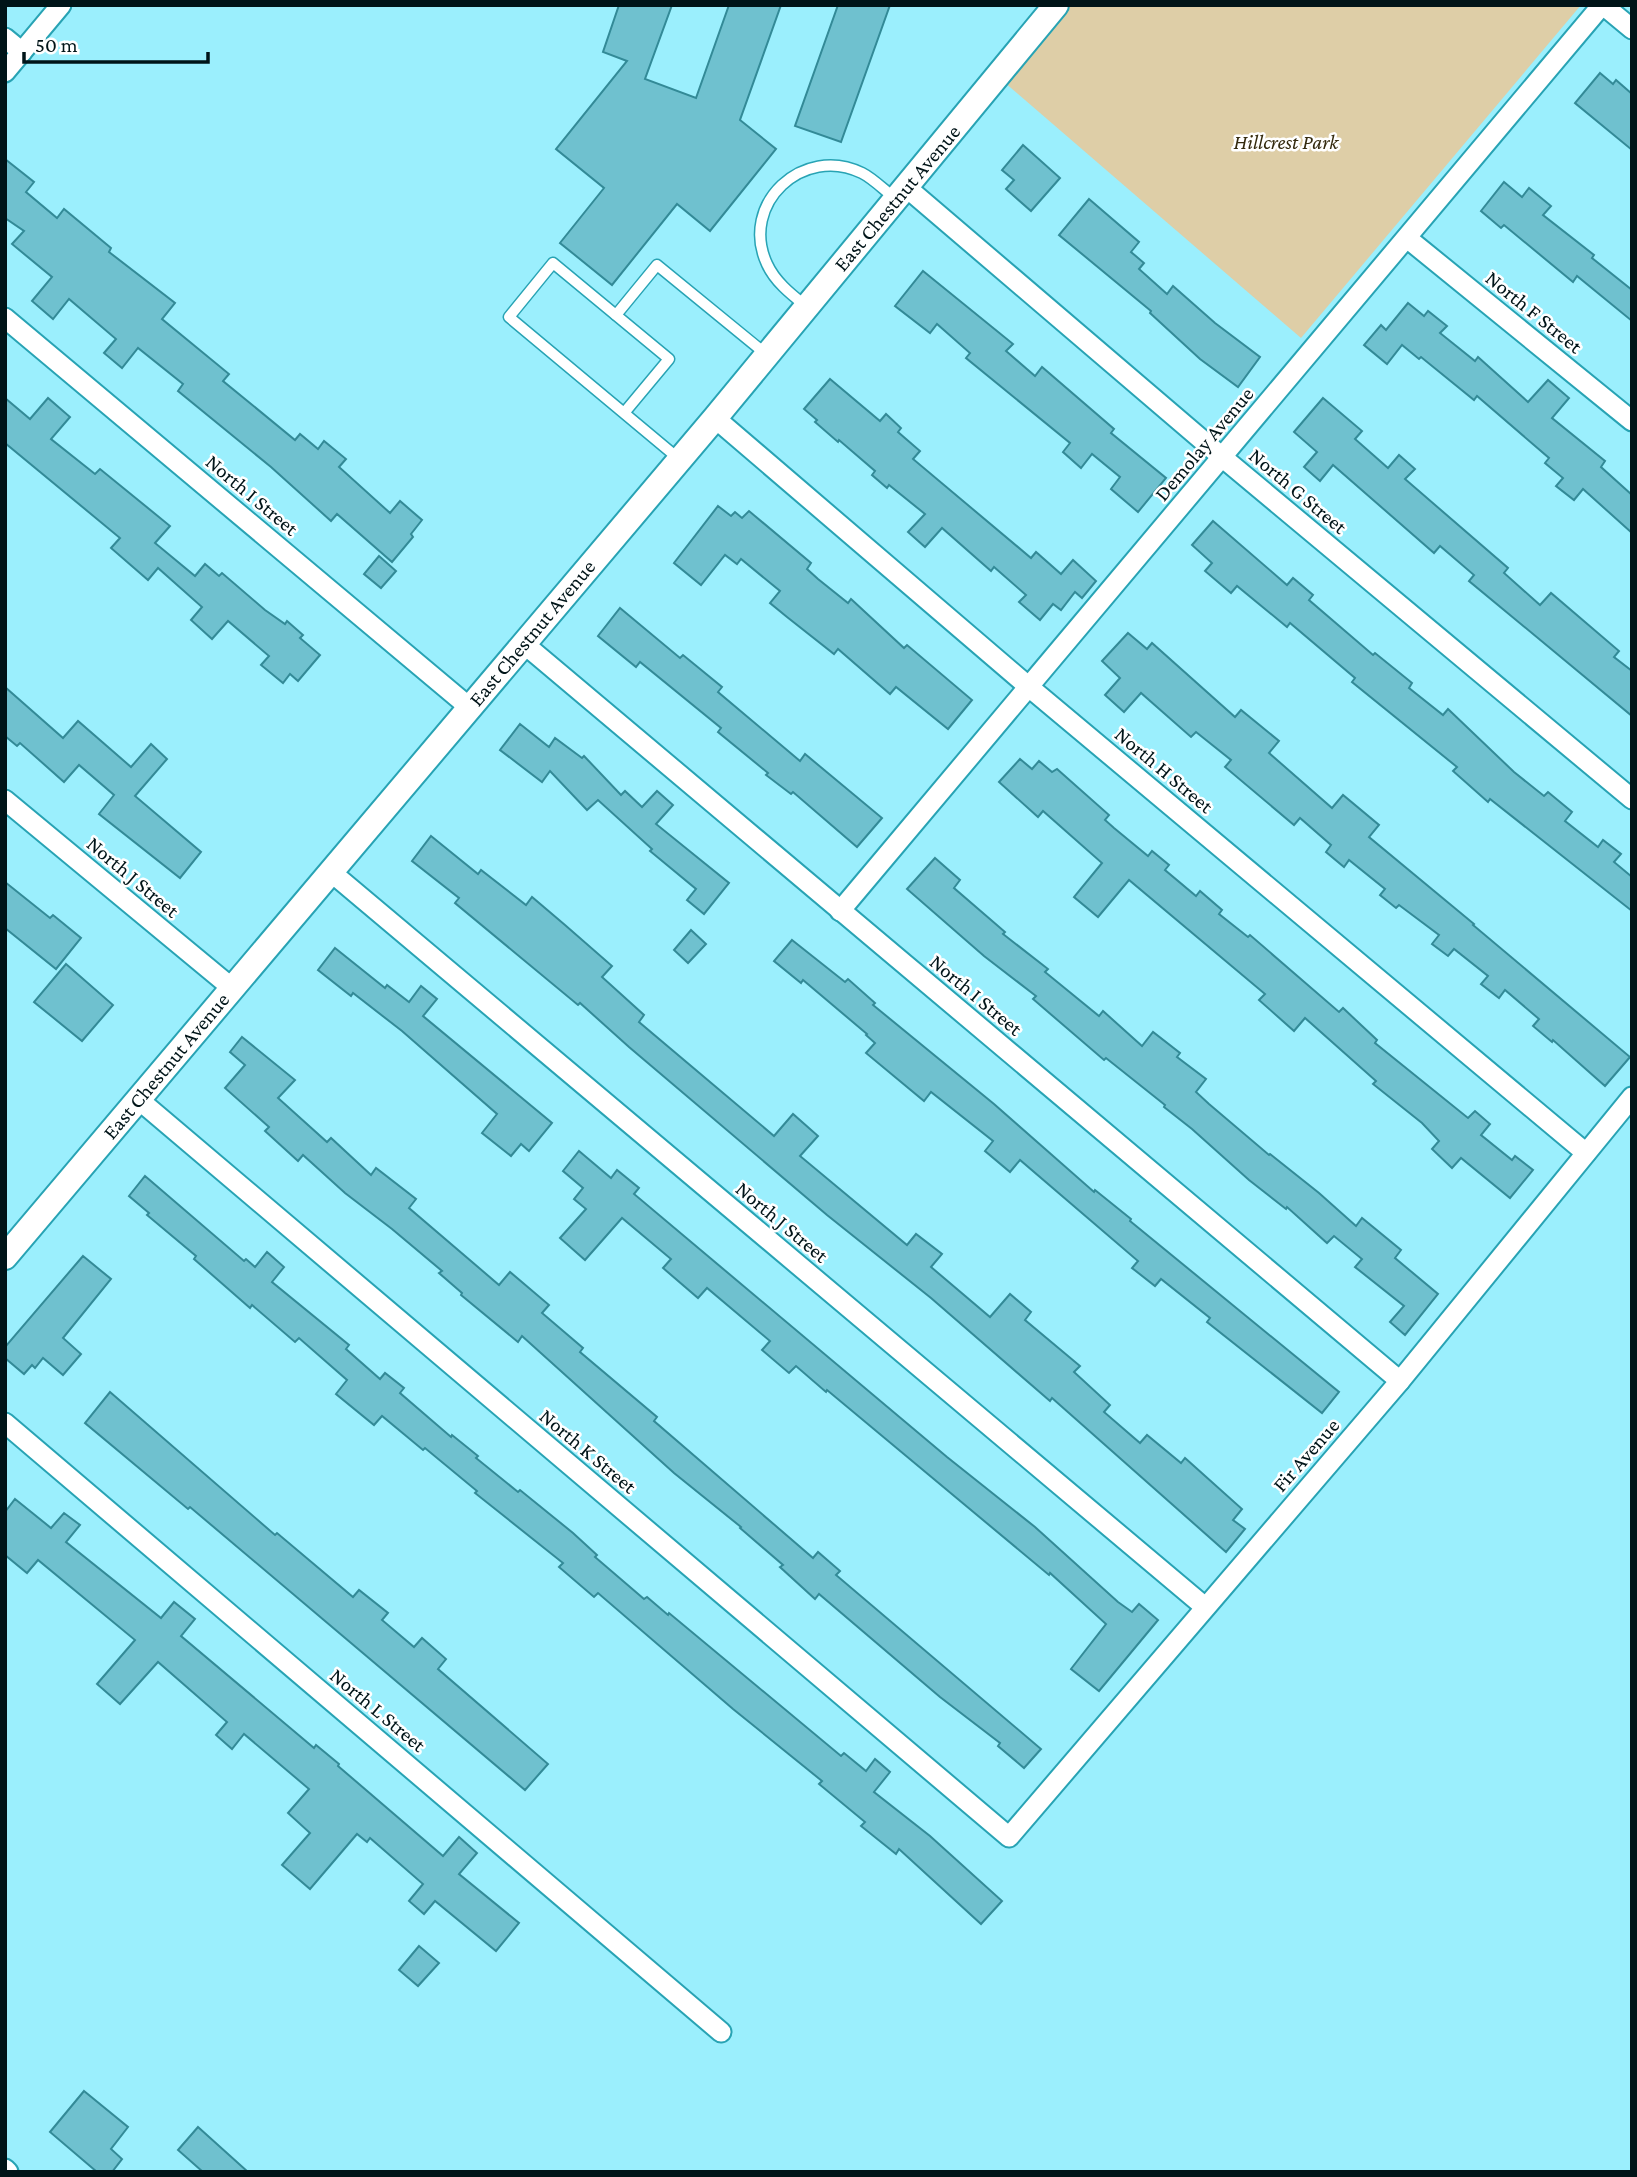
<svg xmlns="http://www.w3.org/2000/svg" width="1637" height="2177" font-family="'Crimson Pro',serif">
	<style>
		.green { fill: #decea7 }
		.building { fill: #6fc1cf; stroke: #338a97; stroke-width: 2 }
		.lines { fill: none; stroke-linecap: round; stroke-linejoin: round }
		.service-casing { stroke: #28a3b4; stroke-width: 13 }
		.minor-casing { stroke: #28a3b4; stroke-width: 23 }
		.tertiary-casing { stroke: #28a3b4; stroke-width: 28 }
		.service { stroke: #fff; stroke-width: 10 }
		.minor { stroke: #fff; stroke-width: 19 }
		.tertiary { stroke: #fff; stroke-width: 24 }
		.labels { text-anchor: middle; stroke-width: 5; stroke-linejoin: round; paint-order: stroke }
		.park-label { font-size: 21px; font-style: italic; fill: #342a0e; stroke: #fff }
		.street-label { font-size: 21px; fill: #001418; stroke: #fff }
	</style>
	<rect width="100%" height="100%" fill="#9beffd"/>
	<path class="green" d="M1070,5H1581L1301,338L1004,82Z"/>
	<g class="building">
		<path d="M619,5H672L645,79L696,98L729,5H781L740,120L776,149L710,231L677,204L612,285L560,243L604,188L556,149L627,61L603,52Z"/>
		<path d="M838,5H890L841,142L795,126Z"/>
		<path d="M1600,73L1613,84L1616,80L1632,94V150L1575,103Z"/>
		<path d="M1023,145L1060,178L1031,211L1006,189L1014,180L1002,170Z"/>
		<path d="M5,159L34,182L26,192L57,218L64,209L111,248L109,252L175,303L162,319L229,374L223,381L295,440L300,434L318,449L324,441L346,459L339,467L390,513L400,501L422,520L411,534L413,537L392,562L337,514L331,521L271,467L178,391L183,384L138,348L122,368L104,353L116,339L69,299L53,319L32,301L52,277L12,244L24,231L5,218Z"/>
		<path d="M1504,182L1522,197L1529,188L1551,206L1543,215L1594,255L1592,258L1632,290V321L1577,276L1573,282L1504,225L1501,228L1481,211Z"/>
		<path d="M1089,199L1139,242L1131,252L1144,263L1139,269L1167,294L1173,286L1215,323L1260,357L1238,387L1200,359L1150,313L1151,311L1059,235Z"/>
		<path d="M923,271L1013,344L1006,351L1035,376L1042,367L1114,429L1111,433L1166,478L1138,512L1111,489L1120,477L1092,454L1081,468L1063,452L1070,443L966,358L970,353L937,324L930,333L895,306Z"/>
		<path d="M1408,303L1424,316L1428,311L1447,326L1440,333L1475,361L1478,357L1528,402L1548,380L1569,398L1552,418L1605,461L1601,467L1632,495V533L1583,489L1574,500L1556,486L1563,478L1545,463L1549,458L1477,396L1474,400L1421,357L1419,359L1402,345L1387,364L1364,345L1381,325L1386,330Z"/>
		<path d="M830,379L880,421L886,414L901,428L898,432L920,451L913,459L1031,558L1036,552L1061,574L1073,560L1096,581L1082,598L1075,592L1061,610L1053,604L1040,620L1019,602L1026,595L994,567L991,571L942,528L925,547L908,532L925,514L889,485L887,488L872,475L875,471L839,440L838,442L815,422L817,420L804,409Z"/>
		<path d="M5,398L30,419L48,398L70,417L51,439L95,474L100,469L170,526L155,543L195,576L205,564L219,576L222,573L265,610L285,624L287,621L303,635L300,638L320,655L298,681L290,674L283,683L261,665L269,656L228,621L212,639L191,620L202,607L158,568L148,580L111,548L120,538L5,443Z"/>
		<path d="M1323,398L1362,431L1355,439L1388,468L1399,455L1415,469L1405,479L1508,568L1504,573L1540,605L1551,593L1619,651L1614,657L1632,671V716L1469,581L1474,575L1440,546L1434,553L1333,465L1320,481L1304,467L1317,452L1294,432Z"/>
		<path d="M718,506L731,516L735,512L742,518L749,511L811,563L807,569L818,579L848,603L851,599L904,648L907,645L972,700L948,729L896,687L890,694L838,649L834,654L787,617L770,603L780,591L741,559L737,564L725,555L701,585L674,563Z"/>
		<path d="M1213,521L1287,585L1293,578L1313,595L1309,600L1373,655L1375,653L1412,683L1409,688L1443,715L1448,709L1514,772L1544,796L1548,792L1572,812L1565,821L1598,847L1603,840L1621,854L1614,862L1632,877V911L1490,799L1488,802L1453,771L1457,767L1352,682L1355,678L1290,623L1287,627L1237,586L1231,593L1205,571L1212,563L1192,545Z"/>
		<path d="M379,556L396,571L381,588L364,574Z"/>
		<path d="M620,608L680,658L683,655L722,687L718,692L800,761L805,754L882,818L857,847L793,792L791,794L766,775L768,773L718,732L721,728L640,662L636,667L598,636Z"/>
		<path d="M1128,633L1147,649L1152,643L1235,717L1241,710L1279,741L1269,753L1332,808L1343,795L1379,825L1369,837L1474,924L1473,925L1630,1057L1605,1086L1553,1040L1552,1042L1533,1026L1539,1019L1505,990L1499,998L1481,984L1488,976L1454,949L1448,956L1432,944L1439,935L1399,905L1396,908L1380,895L1385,889L1349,860L1344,867L1326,852L1331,845L1300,818L1294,825L1225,767L1231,760L1196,732L1191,737L1141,693L1124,712L1105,695L1120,678L1102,661Z"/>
		<path d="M5,687L63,738L78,721L131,767L151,744L167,759L135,796L201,852L180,878L99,814L114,795L79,765L64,782L20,743L17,746L5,736Z"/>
		<path d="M520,724L549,747L555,738L582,758L584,756L621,795L625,791L642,807L657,791L673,805L656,824L729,883L704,914L687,900L696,889L650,851L652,849L598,800L587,810L550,771L542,782L500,750Z"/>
		<path d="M1020,759L1032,769L1039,761L1052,772L1057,769L1109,815L1105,820L1114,828L1148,856L1152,851L1169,865L1165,870L1196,896L1200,891L1222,910L1219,914L1248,937L1250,935L1339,1012L1343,1008L1377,1040L1375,1043L1468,1118L1475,1111L1490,1124L1481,1135L1512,1160L1515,1156L1533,1170L1510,1198L1461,1158L1452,1168L1432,1149L1439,1141L1422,1123L1373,1084L1376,1081L1305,1018L1294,1031L1259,1000L1265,994L1129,880L1098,917L1074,897L1102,863L1043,811L1038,817L999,782Z"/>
		<path d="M431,836L478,874L481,870L526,905L532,897L565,925L612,966L602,977L644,1015L639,1022L774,1136L793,1114L818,1136L800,1156L907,1245L916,1234L942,1254L931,1267L990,1317L1010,1294L1031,1312L1025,1320L1080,1366L1074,1372L1110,1405L1104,1412L1140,1443L1147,1435L1181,1463L1185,1458L1242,1509L1233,1520L1245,1529L1226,1552L1052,1398L1050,1401L931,1298L827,1215L629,1047L580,1003L578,1005L455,903L459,898L412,861Z"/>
		<path d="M935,858L960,880L954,888L1005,932L1003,934L1048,969L1045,972L1099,1016L1103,1011L1142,1046L1153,1032L1180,1053L1177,1057L1206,1079L1196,1092L1209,1104L1269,1155L1270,1154L1319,1193L1356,1226L1362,1218L1401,1250L1395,1258L1438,1294L1405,1335L1390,1322L1404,1306L1355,1267L1362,1259L1334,1236L1327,1243L1287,1207L1286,1209L1249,1180L1192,1129L1164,1107L1165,1105L1106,1058L1104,1060L1033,999L1036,996L984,956L907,889Z"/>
		<path d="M5,882L50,918L53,915L81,938L56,969L5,928Z"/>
		<path d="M691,930L706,944L688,963L674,950Z"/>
		<path d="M792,940L845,982L848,979L875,1003L873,1005L994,1104L1094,1192L1095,1190L1131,1219L1130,1221L1339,1392L1322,1413L1207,1322L1210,1318L1161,1279L1155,1286L1132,1268L1138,1261L1020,1160L1010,1172L985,1151L993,1141L931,1092L924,1101L866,1053L875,1043L866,1035L867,1034L803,980L801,983L774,961Z"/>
		<path d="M335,948L385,988L387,985L409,1002L421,986L437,999L423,1016L552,1123L529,1151L521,1144L511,1156L482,1133L497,1114L402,1031L353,993L351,996L318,970Z"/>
		<path d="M66,964L113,1005L82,1041L34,1002Z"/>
		<path d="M242,1037L295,1080L278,1098L327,1142L331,1138L371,1175L376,1168L416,1199L409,1208L499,1285L510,1272L549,1305L542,1313L583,1348L580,1352L657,1417L654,1421L813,1558L818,1552L840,1571L836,1575L1041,1749L1024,1768L998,1746L1000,1743L940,1697L819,1594L815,1599L780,1567L783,1565L740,1528L741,1527L674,1473L522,1336L518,1342L461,1295L462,1293L439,1273L442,1271L392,1229L345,1193L303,1155L298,1161L265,1131L269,1127L225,1088L245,1065L230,1052Z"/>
		<path d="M579,1151L611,1178L617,1170L639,1188L634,1194L947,1457L1035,1527L1118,1602L1132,1612L1139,1604L1158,1620L1099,1691L1071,1669L1106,1624L1050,1573L1049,1575L827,1390L826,1392L796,1366L789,1373L762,1350L770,1341L707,1288L698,1298L663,1268L671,1259L622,1218L585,1260L560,1238L586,1209L574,1199L583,1188L563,1171Z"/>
		<path d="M145,1176L244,1261L246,1259L255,1267L267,1252L284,1267L272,1282L349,1345L346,1349L380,1379L385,1373L404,1388L400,1393L451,1437L452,1435L478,1456L476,1458L518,1492L520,1490L573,1533L597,1555L595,1557L644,1599L647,1597L668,1615L669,1613L841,1756L844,1753L866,1771L875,1759L890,1772L874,1792L930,1836L1002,1901L981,1924L899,1849L896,1854L861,1826L865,1822L819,1784L822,1781L733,1709L598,1593L594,1597L559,1567L563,1563L475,1493L477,1491L425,1448L423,1450L382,1416L374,1425L336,1394L347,1380L299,1338L295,1342L252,1305L250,1308L194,1259L196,1256L147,1215L149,1213L129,1196Z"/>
		<path d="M83,1256L111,1279L63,1338L81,1354L63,1375L43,1358L35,1368L32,1365L24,1374L5,1358V1347Z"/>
		<path d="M110,1392L275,1535L277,1533L353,1597L359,1590L388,1613L382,1620L414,1647L422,1638L446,1659L438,1669L548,1764L525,1790L190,1507L188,1509L85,1423Z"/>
		<path d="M15,1499L51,1528L64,1513L80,1525L66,1542L161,1618L174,1602L195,1619L181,1636L314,1748L316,1745L339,1764L338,1766L443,1856L459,1837L477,1853L459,1874L519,1923L496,1951L435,1901L424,1914L409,1901L423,1884L370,1838L367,1842L357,1834L310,1889L282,1865L310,1833L288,1813L309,1789L244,1734L232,1749L216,1735L227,1722L158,1662L120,1704L97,1684L135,1640L38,1560L27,1573L5,1555V1512Z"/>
		<path d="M419,1946L439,1963L418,1986L399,1970Z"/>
		<path d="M84,2091L128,2127L111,2149L122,2159L112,2172H97L50,2132Z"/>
		<path d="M198,2127L248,2172H203L178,2150Z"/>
	</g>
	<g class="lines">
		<g class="service-casing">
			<g id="service">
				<path d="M807,307C792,295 775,282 767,264C739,204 803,144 862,173C874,179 885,191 896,199"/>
				<path d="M616,315L657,265L767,355"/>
				<path d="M624,413L669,359L553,263L509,317L679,459"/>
			</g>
		</g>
		<g class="minor-casing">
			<g id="minor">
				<path d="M1603,5L1632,29"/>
				<path d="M5,38L22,52"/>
				<path d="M5,72L61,5"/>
				<path d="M906,187L1222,457L1632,799"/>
				<path d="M1407,238L1632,421"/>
				<path d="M5,318L469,707"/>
				<path d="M715,418L1029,687L1586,1153"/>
				<path d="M523,643L1400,1381"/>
				<path d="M5,800L232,988"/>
				<path d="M331,872L1205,1607"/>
				<path d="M840,911L1602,5"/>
				<path d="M138,1099L1009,1837L1400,1381L1632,1097"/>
				<path d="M5,1423L721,2032"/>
				<path d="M5,2169L8,2172"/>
			</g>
		</g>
		<g class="tertiary-casing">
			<path id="tertiary" d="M5,1257L715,418L1056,5"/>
		</g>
		<use href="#service" class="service"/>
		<use href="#minor" class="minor"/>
		<use href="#tertiary" class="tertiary"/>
	</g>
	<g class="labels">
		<g class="park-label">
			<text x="1286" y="149">Hillcrest Park</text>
		</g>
		<g class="street-label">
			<text transform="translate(897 198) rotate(-50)" y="7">East Chestnut Avenue</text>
			<text transform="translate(1534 312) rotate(39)" y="7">North F Street</text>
			<text transform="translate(1204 444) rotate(-50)" y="7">Demolay Avenue</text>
			<text transform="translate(1298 491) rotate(40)" y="7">North G Street</text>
			<text transform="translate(252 495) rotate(40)" y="7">North I Street</text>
			<text transform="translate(532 633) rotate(-50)" y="7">East Chestnut Avenue</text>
			<text transform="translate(1164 770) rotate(40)" y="7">North H Street</text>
			<text transform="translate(133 877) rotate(40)" y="7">North J Street</text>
			<text transform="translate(976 995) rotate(40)" y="7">North I Street</text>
			<text transform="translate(166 1066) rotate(-50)" y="7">East Chestnut Avenue</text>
			<text transform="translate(782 1222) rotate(40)" y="7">North J Street</text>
			<text transform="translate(588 1451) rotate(40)" y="7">North K Street</text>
			<text transform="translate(1306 1455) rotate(-49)" y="7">Fir Avenue</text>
			<text transform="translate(378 1710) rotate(40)" y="7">North L Street</text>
		</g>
	</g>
	<rect width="1637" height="2177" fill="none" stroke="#001418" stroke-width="14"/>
	<path d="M24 52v10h184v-10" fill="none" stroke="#001418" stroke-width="3.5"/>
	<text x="35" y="52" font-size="21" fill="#001418" stroke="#ffffff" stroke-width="5" paint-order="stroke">50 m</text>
</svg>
